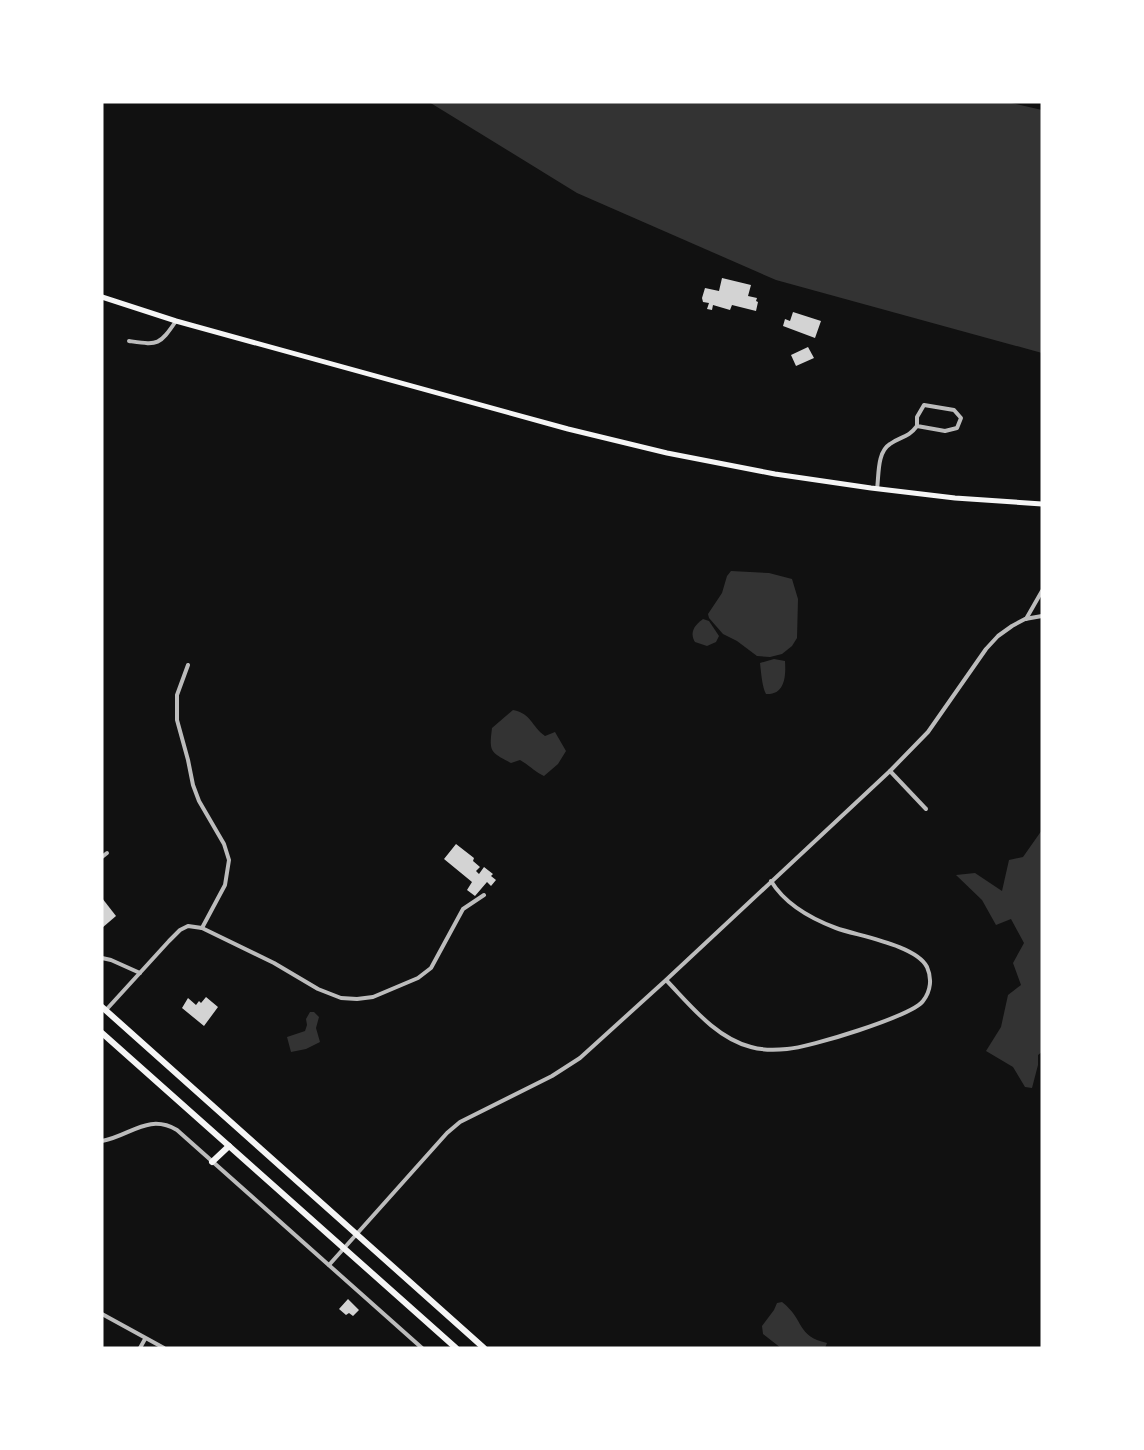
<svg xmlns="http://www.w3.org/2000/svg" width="1144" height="1450" font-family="'DM Sans',sans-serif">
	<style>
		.water { fill: #333 }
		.building { fill: #d3d3d3 }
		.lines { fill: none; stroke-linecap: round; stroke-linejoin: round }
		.minor { stroke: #bcbcbc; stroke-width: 4 }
		.secondary { stroke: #f5f5f5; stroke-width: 5 }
		.trunk { stroke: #f5f5f5; stroke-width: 6 }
	</style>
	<rect width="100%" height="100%" fill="#111"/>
	<g class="water">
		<path d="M429,102H1007L1042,110V353L776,280L577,193Z"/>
		<path d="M731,571L769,573L792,579L798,599L797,638L792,646L782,654L770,657L757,656L737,641L723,634L709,618L708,614L722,593L727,576Z"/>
		<path d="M703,619L709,621L719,636L716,642L707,646L695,642C689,632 695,625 703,619Z"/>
		<path d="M774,659L785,661C786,676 785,695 766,694C762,687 761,671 760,663Z"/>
		<path d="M513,710C532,714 531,726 545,736L555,732L566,751L558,764L544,776C535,772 529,765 520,760L511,763C490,752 489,752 492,728Z"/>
		<path d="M1042,830V1052L1038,1055V1065L1032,1088L1025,1087L1013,1067L986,1051L1001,1027L1008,995L1021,985L1013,963L1024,943L1011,919L996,925L982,900L956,875L975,873L1002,891L1009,860L1023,857Z"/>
		<path d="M310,1012H314L319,1017L316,1028L320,1042L306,1049L291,1052L287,1037L305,1031L307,1025L306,1019Z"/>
		<path d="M782,1302C805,1320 796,1336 827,1343L825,1348H781L763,1334L762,1326L774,1310L777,1303Z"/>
	</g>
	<g class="building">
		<path d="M722,278L751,285L748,296L757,298L756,301L758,302L756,311L732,305L730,310L713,305L712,310L707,309L709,303L703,302L702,298L705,288L719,291Z"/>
		<path d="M793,312L821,321L815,338L783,326L785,319L790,321Z"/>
		<path d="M808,347L814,358L796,366L791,355Z"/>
		<path d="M456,844L474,858L473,861L480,867L476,871L479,874L484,867L493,874L491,876L496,880L491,886L487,882L475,896L467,890L472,882L444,859Z"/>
		<path d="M102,898L116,916L102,928Z"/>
		<path d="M206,997L218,1007L204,1026L182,1008L188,998L196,1005L199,1001L201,1003Z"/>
		<path d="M348,1299L359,1310L353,1316L349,1313L346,1315L339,1309Z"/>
	</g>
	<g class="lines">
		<g class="minor">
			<path d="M129,341C158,345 159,346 176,321"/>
			<path d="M877,489C879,475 877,452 890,444C901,436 908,438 917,426L945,431L957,428L961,418L954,410L924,405L917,417V426"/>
			<path d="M1026,619L1042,591"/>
			<path d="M188,665L177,695V720L188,760L193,785L199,801L224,844L229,860L225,885L202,928"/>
			<path d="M890,771L926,809"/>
			<path d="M102,857L107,853"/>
			<path d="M102,958L111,960L140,973"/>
			<path d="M667,981C691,1006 716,1038 751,1047C761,1050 776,1050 787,1049C808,1048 912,1016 923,1001C931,991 932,978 927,967C916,945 858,936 836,928C812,919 785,904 771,881"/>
			<path d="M106,1010L169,941L180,930L188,926L202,928L274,963L318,989L341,998L357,999L373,997L418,978L431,968L463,909L484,895"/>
			<path d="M102,1141C130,1136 148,1113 177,1130L422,1348"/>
			<path d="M329,1265L447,1133L460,1122L552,1076L580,1058L666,980L890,771L928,732L986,649L998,636L1012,626L1025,619L1042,616"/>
			<path d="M102,1314L164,1348"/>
			<path d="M140,1348L145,1339"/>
		</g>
		<path class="secondary" d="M102,297L176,321L568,429L667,453L775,474L871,488L955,498L1042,504"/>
		<g class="trunk">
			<path d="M102,1007L484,1348"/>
			<path d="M102,1033L456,1348"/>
			<path d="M212,1162L229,1146"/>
		</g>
	</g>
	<rect width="1144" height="1450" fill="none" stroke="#ffffff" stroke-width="207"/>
</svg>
